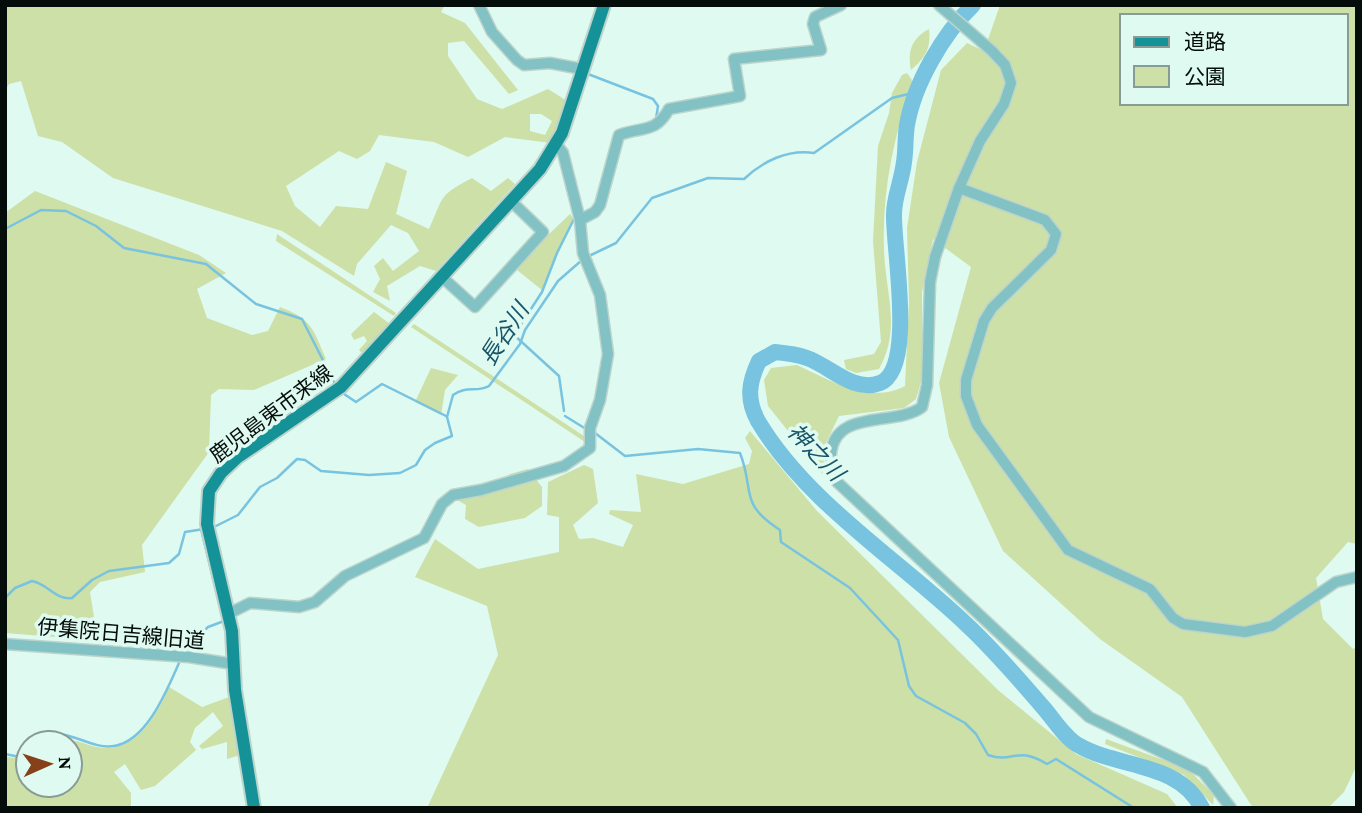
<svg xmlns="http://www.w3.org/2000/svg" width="1362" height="813" font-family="'Crimson Pro','Noto Sans JP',serif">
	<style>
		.green { fill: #cde0a7; fill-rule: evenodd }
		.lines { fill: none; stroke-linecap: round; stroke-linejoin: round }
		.stream { stroke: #78c3e0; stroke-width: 2.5 }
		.river { stroke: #78c3e0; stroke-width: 16 }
		.minor-casing { stroke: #bcd4cc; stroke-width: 13 }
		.major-casing { stroke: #bcd4cc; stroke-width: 16 }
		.minor { stroke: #82c2c5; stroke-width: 10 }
		.major { stroke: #159298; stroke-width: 12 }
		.labels { text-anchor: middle; stroke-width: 7; stroke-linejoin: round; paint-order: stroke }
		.street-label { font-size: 21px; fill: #050d0b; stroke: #dffaf1 }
		.water-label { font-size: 23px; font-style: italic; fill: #185569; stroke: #dffaf1 }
	</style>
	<rect width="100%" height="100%" fill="#dffaf1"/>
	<g class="green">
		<path d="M5,5H445L441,12L465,23L518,90L509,94L464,41L448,43V56L477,99L502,109L548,89L567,101L551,143L505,137L468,157L434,142L379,135L370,151L357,159L339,151L286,186L295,206L320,227L336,206L368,209L386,162L407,171L396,214L429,229C445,195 437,197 472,178L491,191L508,178L515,184L436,271L420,266L387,286L390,301L373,292L380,279L374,266L383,258L393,271L419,251L408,233L391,225L357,264L354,276L282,231L113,178L62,142L38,136L21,81L9,84L5,91ZM530,114H541L552,121L545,135L530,131Z"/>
		<path d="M1000,5H1357V544L1348,542L1316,578L1323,619L1353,649L1357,647V765L1344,792L1328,808H1253L1182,697L1100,639L1003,551L949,437L939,383L971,267L933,239L922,292V378L916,399L904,408L839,416L823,449L825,477L768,406L764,380L771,368L797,365C830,380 870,405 905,386L909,302L907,228L917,162L941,70L967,43L984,51ZM1122,16H1346V103H1122Z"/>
		<path d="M929,29C931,48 926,57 911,70C907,51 912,38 929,29Z"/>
		<path d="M907,73L912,80L911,87C893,139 882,193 884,249C885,293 902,328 879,369L856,373L846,369L844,360L874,354L881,342L873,241L878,146L889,113L892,93L902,75Z"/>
		<path d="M35,191L199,255L226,273L197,289L207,318L252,335L268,331L280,307C312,319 313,329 326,359L254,390L219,389L211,395L209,452L142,545L145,572L100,582L90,592L94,617L72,624L68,638L5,633V213Z"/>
		<path d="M570,214L573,218L542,290L517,270L518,264Z"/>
		<path d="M277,234L396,313L394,316L276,241Z"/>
		<path d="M374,312L390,324L364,355L359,350L367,341L364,336L354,340L351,334Z"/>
		<path d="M414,324L587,438L585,442L411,327Z"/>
		<path d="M431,368L458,375L445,390L441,415L415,402Z"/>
		<path d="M750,431L817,511L998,690L1076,754L1167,794L1178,808H427L498,655L487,606L415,577L435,539L478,569L559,552V517L547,515L548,482L584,465L593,469L598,503L573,525L579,539L593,538L623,547L633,525L609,514L610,510L641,512L636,474L683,484L749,464L752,451L745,438Z"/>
		<path d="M528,469L542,487V506L525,518L479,527L465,519L466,505L457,500L482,495L510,474Z"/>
		<path d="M169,687L202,707L229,697L240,755L227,759V742L202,749L199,746L223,726L213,712L195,728L190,742L196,750L155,786L141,790L125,764L114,772L131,793V808H5V757L28,759V785H70V743H50C64,733 82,744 97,747C134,755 157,716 169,687Z"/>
		<path d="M1106,739L1188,769L1214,795L1213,805L1184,775L1105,744Z"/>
	</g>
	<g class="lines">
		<g class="stream">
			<path d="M588,74L653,99L658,106L656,119"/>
			<path d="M5,229L41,210L66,211L96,226L124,248L206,264L256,304L302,319L334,382"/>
			<path d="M587,257L616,243L652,198L708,178L744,179C763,161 788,149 814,153L892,98L917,92"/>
			<path d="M344,394L356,402L382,384L446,416"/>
			<path d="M564,411L559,376L514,335L542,292L557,253L574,219"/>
			<path d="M565,416L586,429"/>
			<path d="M595,433L625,456L698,449L740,453C755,491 738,503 780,530L781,542L850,588L898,640L909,686L916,696L965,723L976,734L988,755C1014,764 1016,745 1047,764L1056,759L1134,808"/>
			<path d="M214,527L238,515L260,487L277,478L297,459L305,460L321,471L369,475L400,473L416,465L425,450L435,443L452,436L447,417L453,395C466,385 477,393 489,386L520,344L525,330L558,281L582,260"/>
			<path d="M201,529L220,607"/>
			<path d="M5,598L15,588L32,581C48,584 55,600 72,598L92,580L109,571L169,563L179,554L185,532L204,529"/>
			<path d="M183,651L208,627L224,621"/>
			<path d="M44,743L60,734C78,736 95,749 114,746C147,741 167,690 179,663"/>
			<path d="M5,754L20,757L28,754"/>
		</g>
		<path class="river" d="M973,5C943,34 914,84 907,125C905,137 906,150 904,162C902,180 894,197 894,214C893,248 916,369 880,383C853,393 830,366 807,358C796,354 786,353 775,352L759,361C749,382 746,399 758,421C806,502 899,560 966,624C993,649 1018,678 1042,706C1053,718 1064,737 1078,745C1119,769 1178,761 1202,808"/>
		<g class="minor-casing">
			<g id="minor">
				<path d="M479,5L492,32L517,60L524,65L550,63L582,69"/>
				<path d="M939,5L992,51L1005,65L1011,83L1004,104L980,141L959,188L935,257L930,282L927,385L922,407C896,427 835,408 831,454C831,463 832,472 836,481L1089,717L1203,772L1231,808"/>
				<path d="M959,188L1045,220L1056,234L1051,250L992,308L984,321L966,380V396L977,425L1068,550L1150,589L1173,618L1183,624L1245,632L1272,626L1336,582L1357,577"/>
				<path d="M580,220L595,212L600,205L619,135C643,126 655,134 669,109L740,96L734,59L821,50L813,24L815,17L841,5"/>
				<path d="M442,277L475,307L543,232L511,201"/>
				<path d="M228,614L250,603L299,607L315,602L345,576L424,538L442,504L453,495L481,490L564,466L590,448V428L600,400L608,354L600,295L583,253L580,220L563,153L557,145"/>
				<path d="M5,644L189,657L233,664"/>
			</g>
		</g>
		<g class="major-casing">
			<path id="major" d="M254,808L235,690L232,631L207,524L209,491L221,473L238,457L341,387L540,169L562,133L604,5"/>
		</g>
		<use href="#minor" class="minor"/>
		<use href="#major" class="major"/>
	</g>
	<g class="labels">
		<g class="street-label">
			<text transform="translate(271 414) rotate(-37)" y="7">鹿児島東市来線</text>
			<text transform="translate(121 634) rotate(5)" y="7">伊集院日吉線旧道</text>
		</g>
		<g class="water-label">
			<text transform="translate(504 334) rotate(-57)" y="8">長谷川</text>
			<text transform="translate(816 452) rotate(46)" y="8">神之川</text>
		</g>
	</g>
	<rect width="1362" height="813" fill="none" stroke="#050d0b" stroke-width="14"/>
	<rect x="1120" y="14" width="228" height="91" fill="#dffaf1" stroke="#889b95" stroke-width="2"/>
	<rect x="1134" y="37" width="35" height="10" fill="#159298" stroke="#889b95" stroke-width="2"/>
	<text x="1184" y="49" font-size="21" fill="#050d0b">道路</text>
	<rect x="1134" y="66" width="35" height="21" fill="#cde0a7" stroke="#889b95" stroke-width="2"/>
	<text x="1184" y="84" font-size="21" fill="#050d0b">公園</text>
	<g transform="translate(49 764) rotate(87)"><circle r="33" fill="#dffaf1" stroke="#889b95" stroke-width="2"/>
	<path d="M0-5L12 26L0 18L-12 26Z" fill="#86401a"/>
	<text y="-10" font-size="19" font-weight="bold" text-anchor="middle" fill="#050d0b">N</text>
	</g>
</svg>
